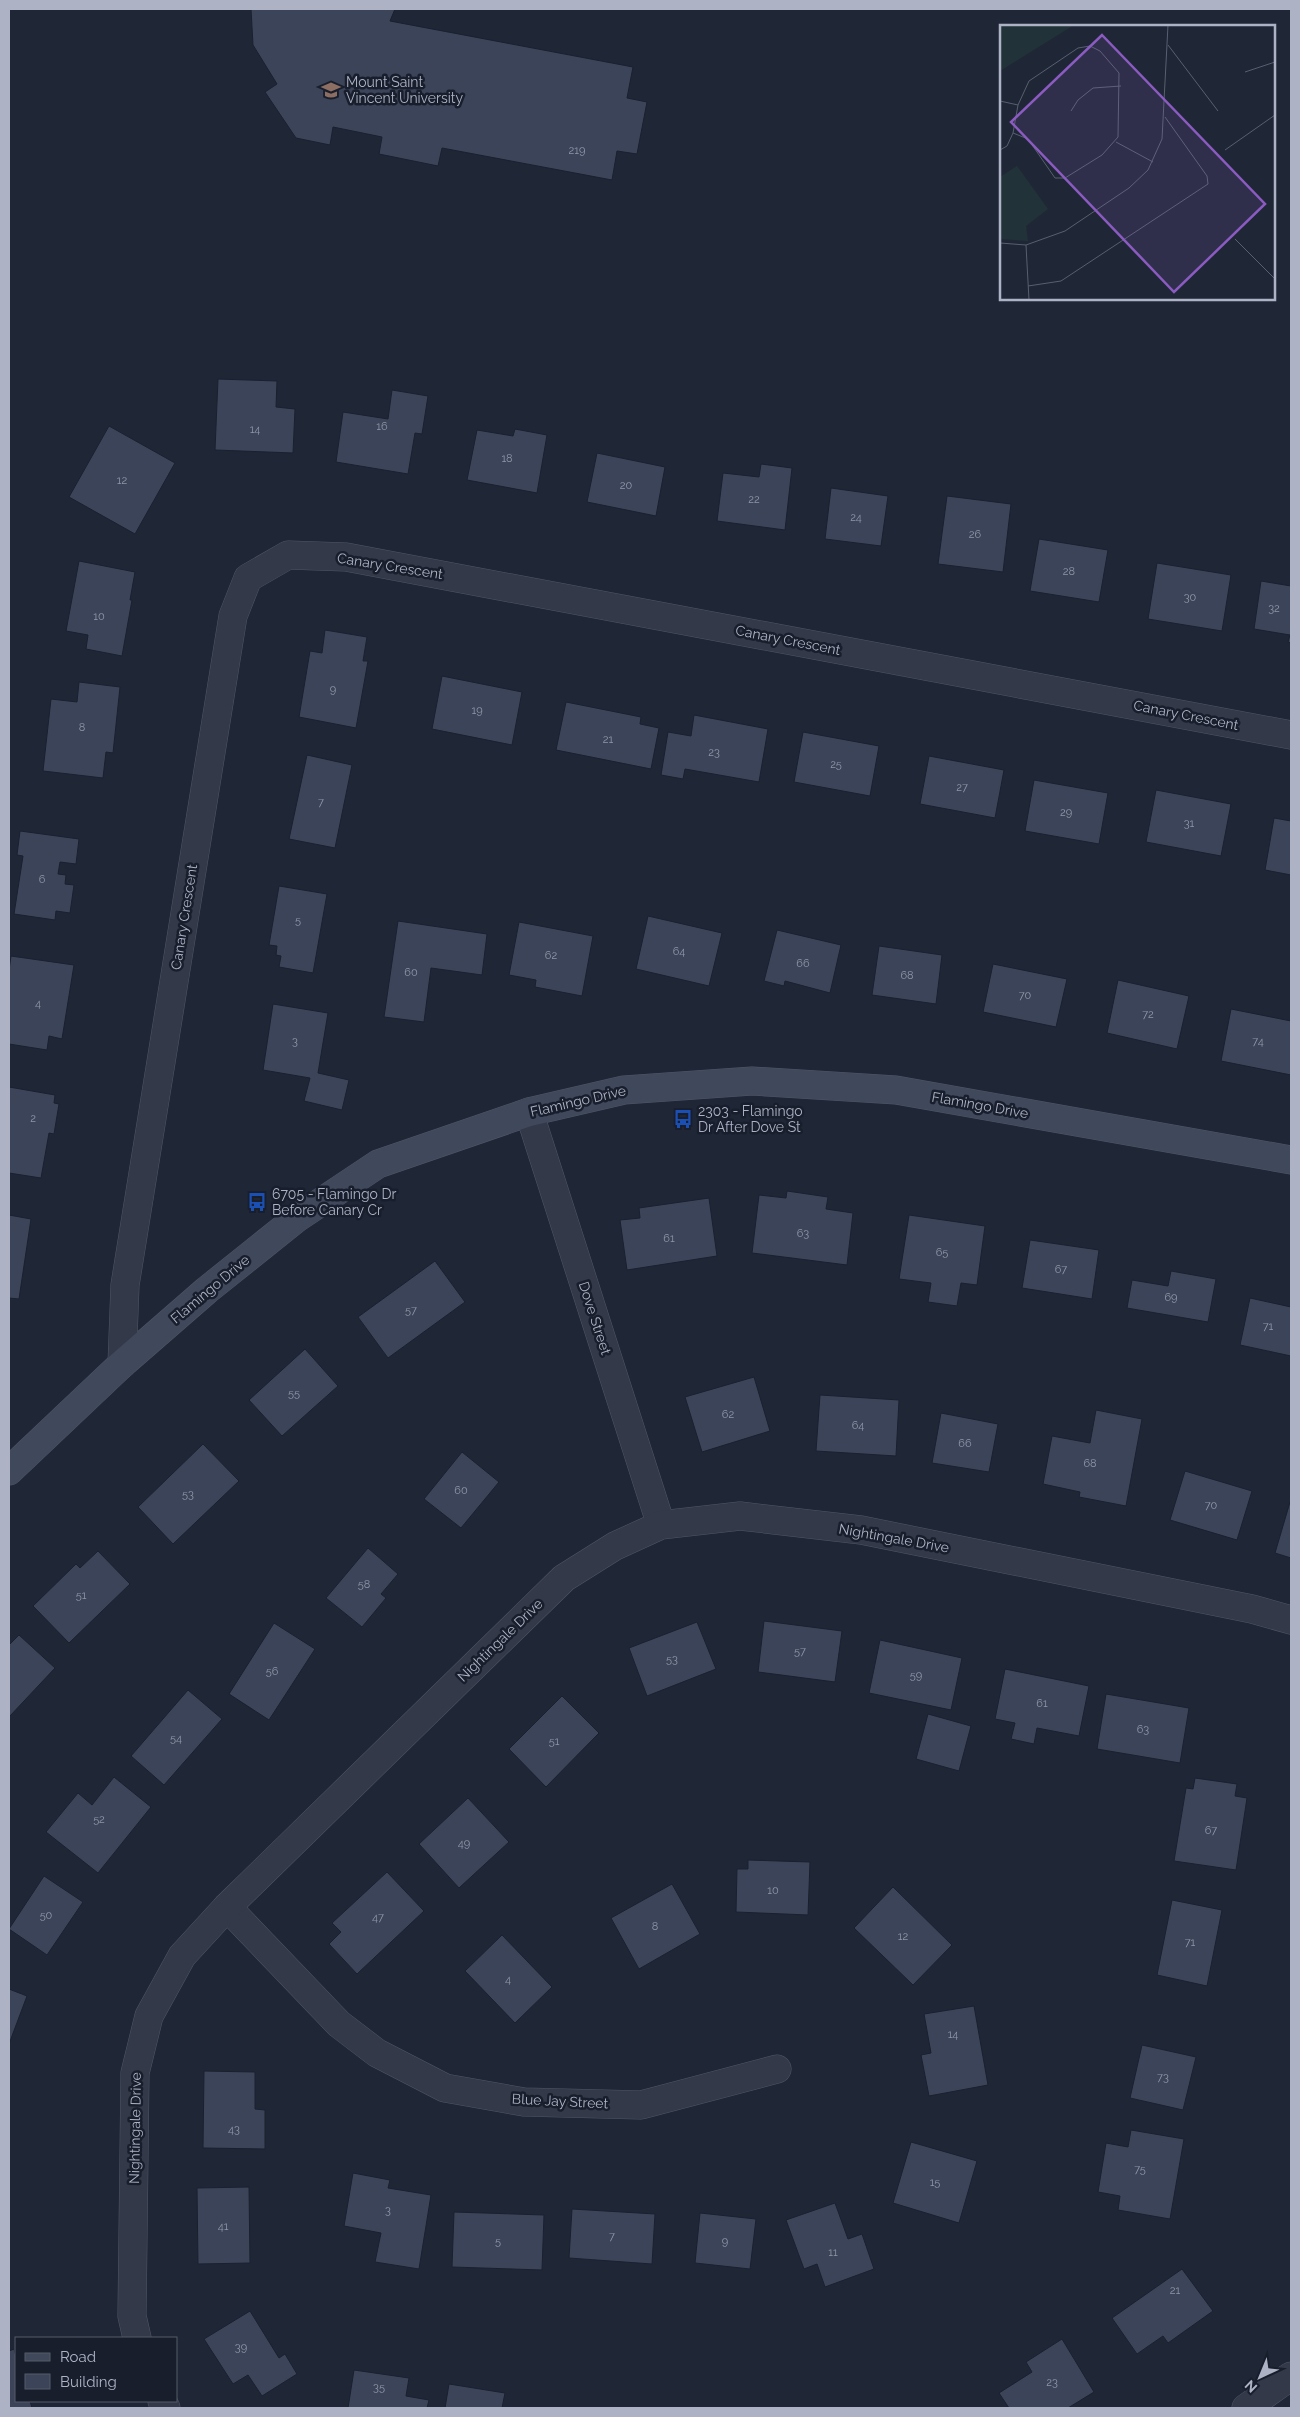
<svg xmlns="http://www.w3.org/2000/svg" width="1300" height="2417" font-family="Raleway,sans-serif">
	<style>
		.building { fill: #3b4458; stroke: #1a202e }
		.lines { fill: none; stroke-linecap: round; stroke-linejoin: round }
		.street-casing { stroke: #505666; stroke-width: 29 }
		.secondary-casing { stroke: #505666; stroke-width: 29 }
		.street { stroke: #333948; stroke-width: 28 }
		.secondary { stroke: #40485b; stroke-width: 28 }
		.labels { text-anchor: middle; stroke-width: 5; stroke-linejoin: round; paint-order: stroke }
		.number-label { font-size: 11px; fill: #9097aa }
		.poi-label { font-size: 14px; fill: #adb3c5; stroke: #181e2c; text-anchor: start }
		.street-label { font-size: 14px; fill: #adb3c5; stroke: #181e2c }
		.inset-road { fill: none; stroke: #585f70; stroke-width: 1 }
		.view { fill: #8c5bc1; fill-opacity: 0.15; stroke: #8c5bc1; stroke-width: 2.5 }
		.inset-edge { fill: none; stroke: #adb3c5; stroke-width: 2.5 }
	</style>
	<rect width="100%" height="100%" fill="#1f2737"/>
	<g class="building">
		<path d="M251,9H395L390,21L633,67L627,98L647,102L637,154L617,151L612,180L442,148L438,166L379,154L382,137L333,127L330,145L296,138L265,92L277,84L253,45Z"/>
		<path d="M218,379L277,381L276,407L295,409L293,453L215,450Z"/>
		<path d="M392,390L428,396L422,434L415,433L408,474L336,462L343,412L388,419Z"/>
		<path d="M109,426L175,463L135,534L69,497Z"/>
		<path d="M515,429L547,435L537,493L467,480L477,430L513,436Z"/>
		<path d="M597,453L665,467L656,516L587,502Z"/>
		<path d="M761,464L792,468L785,530L717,521L723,473L759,477Z"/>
		<path d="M831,488L888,496L881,546L825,539Z"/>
		<path d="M947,496L1011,504L1003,572L938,564Z"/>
		<path d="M1039,539L1108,550L1099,602L1030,591Z"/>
		<path d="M79,561L135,572L130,600H132L122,656L86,649L88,635L66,631Z"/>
		<path d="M1157,563L1231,575L1222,631L1148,619Z"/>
		<path d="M1261,581L1291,586V643L1288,642L1290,635L1254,629Z"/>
		<path d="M325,630L367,637L363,661H368L356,728L299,717L310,651L322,653Z"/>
		<path d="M442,676L522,692L512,745L432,729Z"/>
		<path d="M79,682L120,687L113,753L106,752L103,778L43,771L51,699L77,702Z"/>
		<path d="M566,702L641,717L640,724L659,728L651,769L556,750Z"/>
		<path d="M694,715L768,729L759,782L685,769L683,779L661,775L668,732L691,736Z"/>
		<path d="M803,732L879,746L870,796L794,782Z"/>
		<path d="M307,755L352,765L335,848L289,839Z"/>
		<path d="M929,756L1004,770L995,818L920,804Z"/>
		<path d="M1034,780L1108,793L1099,844L1025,831Z"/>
		<path d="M1156,790L1231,804L1221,856L1146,842Z"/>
		<path d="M1274,818L1291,821V875L1265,870Z"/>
		<path d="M20,831L79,839L76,864L60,862L58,874L66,875L65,884L74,885L70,913L56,911L55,920L14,914L23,856L17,855Z"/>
		<path d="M279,886L327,894L313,973L279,967L281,956L276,955L277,946L269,945Z"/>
		<path d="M648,916L722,933L709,986L636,969Z"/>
		<path d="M398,921L487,934L482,975L431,968L424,1022L384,1017Z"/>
		<path d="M519,922L593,936L582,996L535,987L536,980L509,975Z"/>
		<path d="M777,930L841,945L830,993L785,981L784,986L764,981Z"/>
		<path d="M879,946L942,955L936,1004L872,995Z"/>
		<path d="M11,956L74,965L62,1039L49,1036L47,1050L9,1044V970Z"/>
		<path d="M993,964L1067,979L1056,1027L983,1012Z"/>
		<path d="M1118,980L1189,996L1177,1049L1107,1033Z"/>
		<path d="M273,1004L328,1013L318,1073L349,1080L342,1110L304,1101L310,1078L263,1070Z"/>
		<path d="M1231,1009L1291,1021V1075L1221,1061Z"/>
		<path d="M9,1087L55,1095L54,1103L59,1104L54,1134L49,1133L41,1178L9,1173Z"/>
		<path d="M787,1191L828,1197L826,1209L853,1213L847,1265L752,1253L759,1195L786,1198Z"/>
		<path d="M709,1198L717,1256L627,1270L620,1220L640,1218L639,1208Z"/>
		<path d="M9,1215L31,1219L19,1299L9,1298Z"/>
		<path d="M909,1215L985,1226L977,1285L961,1283L957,1306L928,1302L931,1283L899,1279Z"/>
		<path d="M1030,1240L1099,1250L1092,1299L1022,1288Z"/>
		<path d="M435,1261L465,1302L388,1358L358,1317Z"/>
		<path d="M1171,1271L1216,1279L1208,1322L1127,1308L1132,1280L1168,1286Z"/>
		<path d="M1250,1298L1291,1307V1356L1240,1345Z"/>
		<path d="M305,1349L338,1386L282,1436L249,1400Z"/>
		<path d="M754,1377L770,1431L702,1452L685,1397Z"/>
		<path d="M820,1395L899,1400L896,1456L816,1451Z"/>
		<path d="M1096,1410L1142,1419L1126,1506L1079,1497L1080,1492L1043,1484L1052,1436L1090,1443Z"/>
		<path d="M941,1413L998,1424L989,1472L932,1463Z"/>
		<path d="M203,1444L239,1481L173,1544L138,1507Z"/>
		<path d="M462,1452L499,1482L461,1528L424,1499Z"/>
		<path d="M1185,1471L1252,1491L1237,1540L1170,1520Z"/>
		<path d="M1290,1502L1291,1503V1558L1275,1553Z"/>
		<path d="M368,1548L398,1574L381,1594L386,1598L362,1627L326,1598Z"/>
		<path d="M98,1551L130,1584L69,1643L33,1606L76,1564L80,1568Z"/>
		<path d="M764,1621L842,1631L835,1682L758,1672Z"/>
		<path d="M697,1622L716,1669L647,1696L629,1648Z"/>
		<path d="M274,1623L315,1649L269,1720L229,1694Z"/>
		<path d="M19,1635L55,1668L9,1717V1645Z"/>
		<path d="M880,1640L962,1658L951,1710L869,1693Z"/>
		<path d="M1005,1669L1089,1686L1079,1736L1037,1728L1034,1744L1011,1739L1015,1723L995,1719Z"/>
		<path d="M188,1690L222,1719L164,1785L131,1756Z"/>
		<path d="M1106,1694L1189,1708L1180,1763L1097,1749Z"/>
		<path d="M562,1696L599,1733L546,1787L509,1749Z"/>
		<path d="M928,1714L971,1726L959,1771L916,1759Z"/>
		<path d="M114,1777L151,1807L98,1873L46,1832L78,1793L92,1805Z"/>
		<path d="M1195,1778L1237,1784L1235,1796L1247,1798L1236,1870L1174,1861L1186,1788L1193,1789Z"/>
		<path d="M468,1798L509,1842L459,1888L419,1844Z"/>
		<path d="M748,1860L810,1862L808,1915L736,1912L737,1869H748Z"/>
		<path d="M387,1872L424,1911L357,1974L329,1944L341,1932L332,1923Z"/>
		<path d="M44,1876L83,1902L47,1955L9,1929Z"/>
		<path d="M672,1884L700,1934L639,1969L611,1918Z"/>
		<path d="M893,1887L952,1945L913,1985L854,1928Z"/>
		<path d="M1172,1900L1222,1910L1207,1986L1157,1975Z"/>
		<path d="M502,1935L552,1987L515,2023L465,1971Z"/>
		<path d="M9,1989L27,1996L9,2044Z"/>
		<path d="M974,2006L988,2085L929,2096L921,2055L931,2053L924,2014Z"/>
		<path d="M1142,2045L1196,2057L1183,2110L1130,2098Z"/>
		<path d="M204,2071L255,2072V2109L265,2110V2149L203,2148Z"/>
		<path d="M1131,2130L1184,2139L1170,2219L1118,2210L1120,2196L1098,2192L1106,2143L1128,2147Z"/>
		<path d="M911,2142L977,2161L959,2223L893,2203Z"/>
		<path d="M353,2173L390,2180L388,2188L431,2195L419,2269L375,2262L381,2233L344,2226Z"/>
		<path d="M249,2187L250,2263L198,2264L197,2188Z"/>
		<path d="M835,2203L848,2239L862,2234L874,2269L825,2287L817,2264L804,2269L786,2220Z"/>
		<path d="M572,2209L655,2214L652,2264L569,2258Z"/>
		<path d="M454,2212L544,2215L542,2270L452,2267Z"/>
		<path d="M700,2213L756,2219L750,2269L695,2263Z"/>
		<path d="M1182,2269L1213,2311L1168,2343L1163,2336L1137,2354L1112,2318Z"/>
		<path d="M250,2311L279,2358L285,2354L297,2374L262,2396L248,2375L233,2384L204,2339Z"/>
		<path d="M1062,2339L1094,2392L1068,2408H1009L999,2393L1032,2372L1026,2362Z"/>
		<path d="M14,2349L16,2357V2401H30L32,2408H9V2351Z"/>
		<path d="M354,2370L409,2378L406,2396L429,2400L427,2408H348Z"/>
		<path d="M449,2384L505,2393L502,2408H505H445Z"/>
	</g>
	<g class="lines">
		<g class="street-casing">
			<g id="street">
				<path d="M529,1112L661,1525"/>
				<path d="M122,1364L125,1285L233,616L248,578L288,555L346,557L1291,735"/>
				<path d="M227,1907L339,2024L377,2053L445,2088L524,2102L641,2105L777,2069"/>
				<path d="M137,2338L132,2316L135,2073L149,2016L182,1956L227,1907L564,1578L615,1546L661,1525L740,1516L861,1530L1252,1609L1291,1620"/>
				<path d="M162,2401L166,2408"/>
				<path d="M1246,2408L1291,2376"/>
			</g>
		</g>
		<g class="secondary-casing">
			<path id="secondary" d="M9,1471L122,1364L207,1290L297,1218L378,1164L529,1112L624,1090L752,1081L896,1090L1291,1160"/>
		</g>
		<use href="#street" class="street"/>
		<use href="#secondary" class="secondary"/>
	</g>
	<defs>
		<g id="university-bare" transform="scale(1.5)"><path d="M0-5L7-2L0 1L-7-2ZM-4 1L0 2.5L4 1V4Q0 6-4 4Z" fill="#8d6e63" stroke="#181e2c" stroke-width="2.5" paint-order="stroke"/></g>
		<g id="bus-bare" transform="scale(1.5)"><path d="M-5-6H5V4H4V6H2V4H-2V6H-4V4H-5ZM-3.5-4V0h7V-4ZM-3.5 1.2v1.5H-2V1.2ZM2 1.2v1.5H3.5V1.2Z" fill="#1a4fb4" stroke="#181e2c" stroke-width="2.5" paint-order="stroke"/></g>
	</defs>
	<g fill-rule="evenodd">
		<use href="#university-bare" x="331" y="90"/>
		<use href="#bus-bare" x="683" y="1119"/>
		<use href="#bus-bare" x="257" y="1202"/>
	</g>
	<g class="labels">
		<g class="number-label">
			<text x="577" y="154">219</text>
			<text x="382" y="430">16</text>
			<text x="255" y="433">14</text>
			<text x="507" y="462">18</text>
			<text x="122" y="484">12</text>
			<text x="626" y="489">20</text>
			<text x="754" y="503">22</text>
			<text x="856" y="521">24</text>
			<text x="975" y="538">26</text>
			<text x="1069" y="575">28</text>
			<text x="1190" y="601">30</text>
			<text x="1274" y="612">32</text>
			<text x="99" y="620">10</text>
			<text x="333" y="693">9</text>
			<text x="477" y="714">19</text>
			<text x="82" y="731">8</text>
			<text x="608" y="743">21</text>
			<text x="714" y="756">23</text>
			<text x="836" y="768">25</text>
			<text x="962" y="791">27</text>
			<text x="321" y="806">7</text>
			<text x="1066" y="816">29</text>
			<text x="1189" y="827">31</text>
			<text x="42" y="883">6</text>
			<text x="298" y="924">5</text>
			<text x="679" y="955">64</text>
			<text x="551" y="959">62</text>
			<text x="803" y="967">66</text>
			<text x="411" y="976">60</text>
			<text x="907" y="979">68</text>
			<text x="1025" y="999">70</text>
			<text x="38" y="1007">4</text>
			<text x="1148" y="1018">72</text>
			<text x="295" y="1045">3</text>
			<text x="1258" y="1045">74</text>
			<text x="33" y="1122">2</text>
			<text x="803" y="1237">63</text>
			<text x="669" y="1242">61</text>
			<text x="942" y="1256">65</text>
			<text x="1061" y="1273">67</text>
			<text x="1171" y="1301">69</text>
			<text x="411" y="1314">57</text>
			<text x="1268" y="1330">71</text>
			<text x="294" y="1397">55</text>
			<text x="728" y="1418">62</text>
			<text x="858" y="1429">64</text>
			<text x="965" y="1447">66</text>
			<text x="1090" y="1467">68</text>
			<text x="461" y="1494">60</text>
			<text x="188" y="1498">53</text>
			<text x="1211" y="1509">70</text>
			<text x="364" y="1588">58</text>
			<text x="81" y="1599">51</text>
			<text x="800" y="1655">57</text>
			<text x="672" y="1663">53</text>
			<text x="272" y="1675">56</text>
			<text x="916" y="1679">59</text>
			<text x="1042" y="1707">61</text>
			<text x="1143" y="1733">63</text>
			<text x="176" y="1742">54</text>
			<text x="554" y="1745">51</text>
			<text x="99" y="1823">52</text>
			<text x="1211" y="1834">67</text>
			<text x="464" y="1847">49</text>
			<text x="773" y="1894">10</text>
			<text x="46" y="1919">50</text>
			<text x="378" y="1921">47</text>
			<text x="655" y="1930">8</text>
			<text x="903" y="1940">12</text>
			<text x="1190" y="1946">71</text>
			<text x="508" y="1983">4</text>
			<text x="953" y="2038">14</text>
			<text x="1163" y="2081">73</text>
			<text x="234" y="2133">43</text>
			<text x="1140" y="2173">75</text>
			<text x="935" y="2186">15</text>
			<text x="388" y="2214">3</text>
			<text x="223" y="2230">41</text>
			<text x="612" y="2240">7</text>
			<text x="498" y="2245">5</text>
			<text x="725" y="2245">9</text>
			<text x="833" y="2256">11</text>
			<text x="1175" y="2294">21</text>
			<text x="241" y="2351">39</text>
			<text x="1052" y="2386">23</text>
			<text x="379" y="2391">35</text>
		</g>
		<g class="poi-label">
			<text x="346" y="87">Mount Saint<tspan x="346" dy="16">Vincent University</tspan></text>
			<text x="698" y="1116">2303 - Flamingo<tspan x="698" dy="16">Dr After Dove St</tspan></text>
			<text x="272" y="1199">6705 - Flamingo Dr<tspan x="272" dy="16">Before Canary Cr</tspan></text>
		</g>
		<g class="street-label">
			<text transform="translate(390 566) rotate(9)" y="5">Canary Crescent</text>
			<text transform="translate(788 640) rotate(11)" y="5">Canary Crescent</text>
			<text transform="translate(1186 715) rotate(11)" y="5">Canary Crescent</text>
			<text transform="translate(184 917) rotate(-81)" y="5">Canary Crescent</text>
			<text transform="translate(578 1101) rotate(-13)" y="5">Flamingo Drive</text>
			<text transform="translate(980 1105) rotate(10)" y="5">Flamingo Drive</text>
			<text transform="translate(210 1289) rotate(-40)" y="5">Flamingo Drive</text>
			<text transform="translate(595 1318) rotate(72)" y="5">Dove Street</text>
			<text transform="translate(894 1538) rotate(10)" y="5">Nightingale Drive</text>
			<text transform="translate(500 1640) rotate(-44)" y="5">Nightingale Drive</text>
			<text transform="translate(560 2101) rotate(3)" y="5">Blue Jay Street</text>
			<text transform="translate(135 2128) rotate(-89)" y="5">Nightingale Drive</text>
		</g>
	</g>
	<g transform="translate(1000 25)">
		<rect width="275" height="275" fill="#1f2737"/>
		<path d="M0,0H74L0,46ZM17,141L48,184L26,201L28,216L0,214V152Z" fill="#213338"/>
		<path class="inset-road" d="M168,20L218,86M90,21L100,26L119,48L118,112L102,130L65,153H55L28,114L13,108L18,80L29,56L78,23ZM245,47L275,37M0,76L18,80M71,86L78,75L93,63L121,61M116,117L153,137M0,125L7,121L13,108M225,125L275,90M235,214L275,254M0,218L26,220L65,206L129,163L148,145L162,114L168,0M26,220L29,275M28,261L61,256L208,159L207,151L165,92"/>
		<path class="view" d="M102,10L265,179L174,267L11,97Z"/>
		<rect width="275" height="275" class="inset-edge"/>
	</g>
	<rect width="1300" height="2417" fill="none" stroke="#adb3c5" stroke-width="20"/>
	<rect x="15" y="2337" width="162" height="65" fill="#181e2c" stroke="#545a69"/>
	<rect x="25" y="2353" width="25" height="8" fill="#40485b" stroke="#545a69"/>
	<text x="60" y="2362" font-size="15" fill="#adb3c5">Road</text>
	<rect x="25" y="2374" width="25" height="15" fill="#3b4458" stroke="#545a69"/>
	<text x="60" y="2387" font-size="15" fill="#adb3c5">Building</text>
	<g transform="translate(1260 2377) rotate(224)" stroke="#181e2c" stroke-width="4" paint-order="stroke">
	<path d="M0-4L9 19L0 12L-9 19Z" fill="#adb3c5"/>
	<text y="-8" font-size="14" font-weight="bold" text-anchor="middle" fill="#adb3c5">N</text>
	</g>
</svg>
